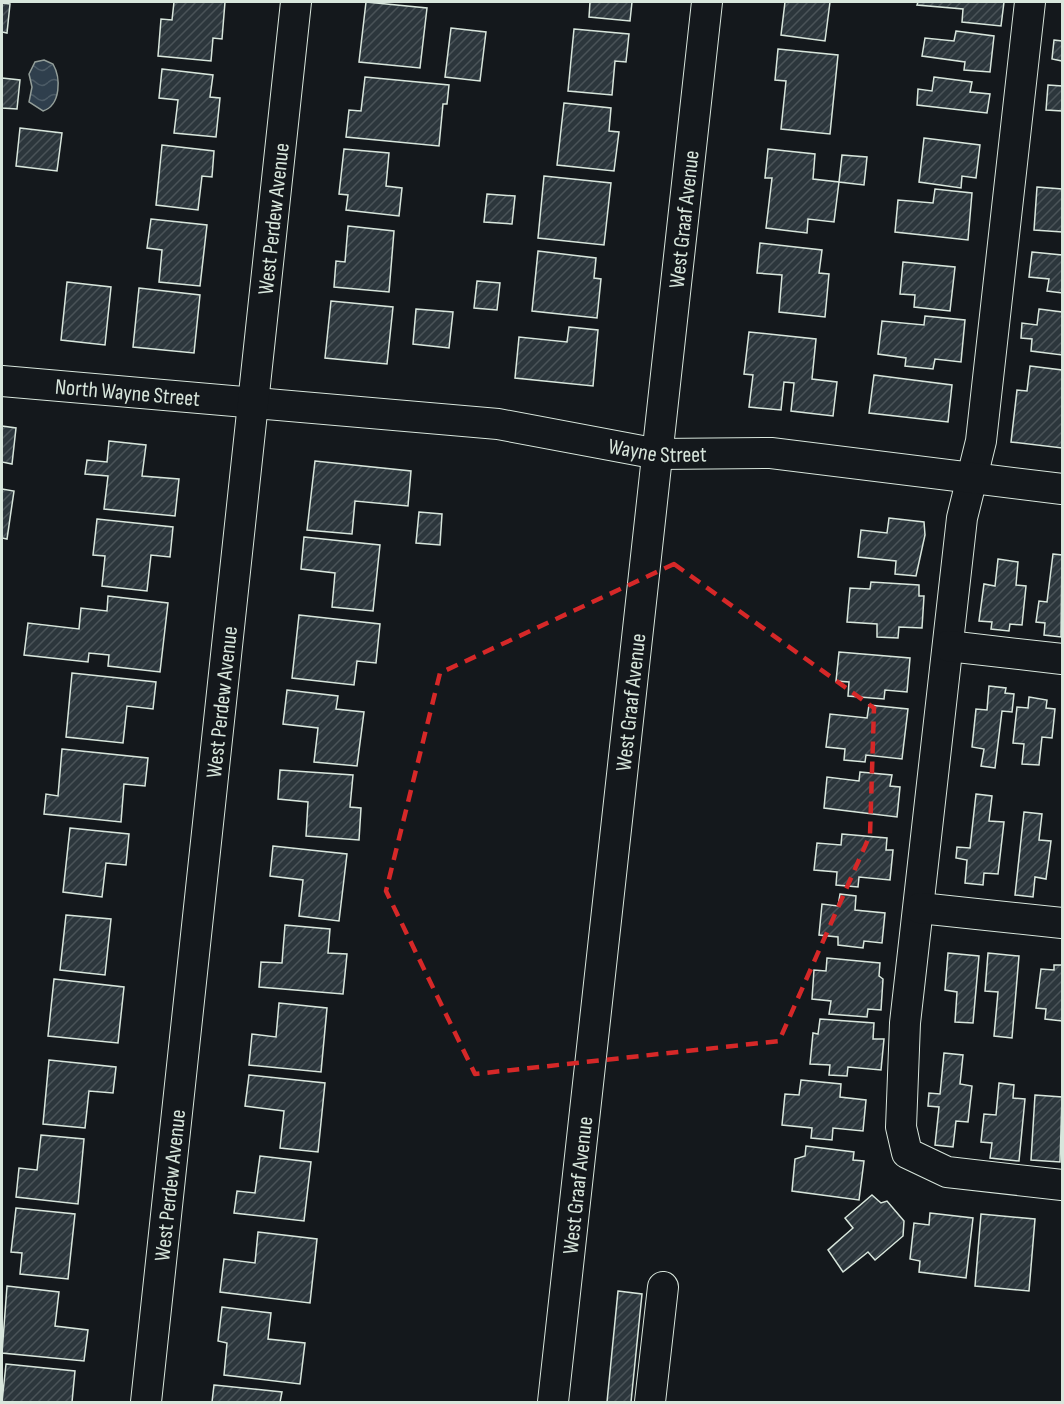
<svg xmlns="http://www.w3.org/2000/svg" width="1064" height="1404" font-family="'Sofia Sans Condensed',sans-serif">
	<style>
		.water { fill: url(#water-waves); stroke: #939e99; stroke-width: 1.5 }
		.building { fill: url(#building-hatch); stroke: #d8e6dc; stroke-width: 1.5 }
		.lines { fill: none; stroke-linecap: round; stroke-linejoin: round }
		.minor-casing { stroke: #d8e6dc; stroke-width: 32 }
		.minor { stroke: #14181c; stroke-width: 30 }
		.marked { fill: none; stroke: #d62828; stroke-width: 4.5; stroke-dasharray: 12 8; stroke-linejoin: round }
		.labels { text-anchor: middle; stroke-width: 4.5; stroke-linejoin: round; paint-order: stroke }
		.street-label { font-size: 22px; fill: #d8e6dc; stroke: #14181c }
	</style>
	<defs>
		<pattern id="water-waves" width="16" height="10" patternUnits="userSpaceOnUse" patternTransform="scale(1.5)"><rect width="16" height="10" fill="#2f3f4d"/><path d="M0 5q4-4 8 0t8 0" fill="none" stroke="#4c5b66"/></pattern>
		<pattern id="building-hatch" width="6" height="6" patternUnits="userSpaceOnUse" patternTransform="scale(1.5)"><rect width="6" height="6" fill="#2c363c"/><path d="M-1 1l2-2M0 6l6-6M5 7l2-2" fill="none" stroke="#4a5358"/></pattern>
	</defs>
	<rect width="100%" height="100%" fill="#14181c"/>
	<path class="water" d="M44,60L53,64C61,78 61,105 43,111L29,102L32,87L29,74L35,62Z"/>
	<g class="building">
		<path d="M174,2H225L222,39L213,38L211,61L158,56L161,19L172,20Z"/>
		<path d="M366,2L427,8L420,68L359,62Z"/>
		<path d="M590,2H632L630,21L589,17Z"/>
		<path d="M785,2H830L825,41L781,35Z"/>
		<path d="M918,2H1004L1001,26L962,22L963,9L917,5Z"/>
		<path d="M2,3L10,4L7,33L2,32Z"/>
		<path d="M451,28L486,32L480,81L445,77Z"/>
		<path d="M574,29L629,34L626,62L615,61L612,95L568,91Z"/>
		<path d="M956,31L994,36L990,72L964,70L965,62L922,56L925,38L954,41Z"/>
		<path d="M1054,40L1062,41V61L1052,59Z"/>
		<path d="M778,49L838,55L830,134L781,129L786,81L775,80Z"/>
		<path d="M162,69L213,75L210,97L220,98L216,137L174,133L178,100L159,98Z"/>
		<path d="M365,77L449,85L447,104H443L439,146L346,137L349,110L361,111Z"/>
		<path d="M934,77L972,82L970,92L990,94L987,113L917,105L918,89L932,91Z"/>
		<path d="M2,78L20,80L17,109L2,108Z"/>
		<path d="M1048,85L1062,86V124V111L1046,110Z"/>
		<path d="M564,103L611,108L609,131L619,132L614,171L557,165Z"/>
		<path d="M20,128L62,133L57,171L16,166Z"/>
		<path d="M924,138L980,145L976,178L962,176L961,188L919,182Z"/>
		<path d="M162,145L214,151L212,177L202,176L198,210L156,205Z"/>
		<path d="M344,149L389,153L386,186L402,188L399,216L346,210L348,195L339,194Z"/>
		<path d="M768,149L815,154L813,179L839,182L834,222L808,219L807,233L766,228L772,178H765Z"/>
		<path d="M842,155L867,157L864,185L839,182Z"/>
		<path d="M544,176L611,183L604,245L538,238Z"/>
		<path d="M1037,187L1062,189V232L1034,230Z"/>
		<path d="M935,189L972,193L968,240L895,232L898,200L933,203Z"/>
		<path d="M487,194L515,196L512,224L484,222Z"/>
		<path d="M151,219L207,225L200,286L159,282L162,250L147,248Z"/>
		<path d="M348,226L394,231L389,292L334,287L336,261L345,262Z"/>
		<path d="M760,243L822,250L819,273L829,274L825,317L779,312L782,275L757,273Z"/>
		<path d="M538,251L596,258L594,278L601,279L597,318L532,311Z"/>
		<path d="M1032,252L1062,255V293L1047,291L1049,279L1029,277Z"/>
		<path d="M903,262L955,267L950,311L914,307L915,295L900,294Z"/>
		<path d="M477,281L500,283L497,310L474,308Z"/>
		<path d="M67,282L111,287L105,345L61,340Z"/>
		<path d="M139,288L200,295L194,353L133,347Z"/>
		<path d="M331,301L393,307L387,364L325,358Z"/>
		<path d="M416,309L453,312L449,348L413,344Z"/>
		<path d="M1039,309L1062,312V355L1031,351L1032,339L1021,338L1022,323L1037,325Z"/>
		<path d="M925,316L965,320L961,362L935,359L933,369L905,366L906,358L878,354L882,321L924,325Z"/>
		<path d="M569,327L598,330L593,386L515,378L519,337L567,342Z"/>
		<path d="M749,332L816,339L812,379L837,382L833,416L791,411L794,383L784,382L781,410L749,407L753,375L744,374Z"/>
		<path d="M1030,366L1062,370V448L1011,442L1017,390L1027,391Z"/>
		<path d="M874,375L952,385L948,422L869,413Z"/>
		<path d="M2,426L16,428L12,464L2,462Z"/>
		<path d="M109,441L146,445L142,476L179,479L175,516L104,509L108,476L85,474L87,460L107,462Z"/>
		<path d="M315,461L411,471L408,506L355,501L352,534L307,530Z"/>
		<path d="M2,489L14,491L7,539L2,538Z"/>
		<path d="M419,512L442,514L440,545L416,543Z"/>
		<path d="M889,518L924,522L925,535L916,576L895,574L896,561L858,557L861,530L887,533Z"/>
		<path d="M97,519L173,527L170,557L151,555L147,591L102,586L105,556L93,555Z"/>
		<path d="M304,537L380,545L373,611L332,607L335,573L301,569Z"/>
		<path d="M1053,554L1062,555L1061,637L1044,635L1045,623L1036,622L1039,601L1047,602Z"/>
		<path d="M998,559L1018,562L1016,585L1026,586L1022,625L1010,624L1009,631L991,629L992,622L979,621L984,584L995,586Z"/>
		<path d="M871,582L919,585V596H924L922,628L899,627L898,638L877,637V624L847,622L850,588L870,589Z"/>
		<path d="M108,596L168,603L160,672L108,666L109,655L89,653L88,662L24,655L28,623L79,629L81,608L107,611Z"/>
		<path d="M299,615L380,624L376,663L357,661L354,685L292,678Z"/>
		<path d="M839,652L910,658L907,692L885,690L884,699L848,696L849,682L836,681Z"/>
		<path d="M72,673L156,682L153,709L127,706L123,743L66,737Z"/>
		<path d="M989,686L1006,688L1005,693L1014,694L1012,712L1002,711L995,768L981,766L984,749L972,747L976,709L987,710Z"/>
		<path d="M287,690L338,696L336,709L364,712L357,766L314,762L318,728L283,724Z"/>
		<path d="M1029,697L1047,700L1046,708L1055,709L1052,738L1042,737L1039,765L1022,764L1024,744L1013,743L1017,707L1028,708Z"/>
		<path d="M869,705L908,709L902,759L866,755L865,762L844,760L845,749L826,747L830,714L867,718Z"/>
		<path d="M62,749L148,758L145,786L124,784L121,822L44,814L46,794L58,796Z"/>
		<path d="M280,770L353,775L350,807L361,808L359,840L306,836L308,802L278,799Z"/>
		<path d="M860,772L892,775L890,786L900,787L897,817L824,808L827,777L859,781Z"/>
		<path d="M976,794L992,796L989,821L1004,822L998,874L984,873L983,885L965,883L967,860L956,858L957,847L970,848Z"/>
		<path d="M1024,812L1042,814L1039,840L1051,841L1046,879L1035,877L1033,897L1015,895Z"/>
		<path d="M70,828L129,834L126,865L106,863L102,897L63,892Z"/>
		<path d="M842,834L887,838L886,850H893L890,880L859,877L858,887L836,885L837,872L814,870L817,843L841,845Z"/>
		<path d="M273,846L347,854L339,921L299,916L303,880L270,876Z"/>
		<path d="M840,894L856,896L855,910L885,913L882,943L864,941L863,948L838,945V937L819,935L822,904L838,906Z"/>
		<path d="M66,915L111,919L105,975L60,970Z"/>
		<path d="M285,925L330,929L328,953L347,954L343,994L259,987L261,962L282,963Z"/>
		<path d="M948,953L979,956L973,1023L955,1022L957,992L945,990Z"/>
		<path d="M988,953L1019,956L1012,1038L994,1036L998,992L985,991Z"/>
		<path d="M827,958L880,963L879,976L883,979L881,1010L868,1009L867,1017L829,1014L831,1001L812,999L814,970L826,971Z"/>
		<path d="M1054,965H1062V1021L1045,1019L1046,1009L1036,1008L1041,969L1054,970Z"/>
		<path d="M54,979L124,987L118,1043L48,1036Z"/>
		<path d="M279,1003L327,1008L321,1072L249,1065L252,1034L276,1037Z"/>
		<path d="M820,1019L874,1023L873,1039H884L881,1070L848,1067L847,1076L829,1075L830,1065L810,1064L813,1033L818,1034Z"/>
		<path d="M944,1053L963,1055L960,1084L972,1086L968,1122L956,1121L953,1147L935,1145L939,1107L928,1106L929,1093L940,1094Z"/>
		<path d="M49,1060L116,1067L113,1093L89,1091L85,1128L43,1124Z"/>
		<path d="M249,1075L325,1083L318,1152L280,1148L284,1111L245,1106Z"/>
		<path d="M801,1080L841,1084L840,1097L866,1100L863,1131L833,1128L832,1140L811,1138L812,1128L782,1125L785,1094L799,1095Z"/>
		<path d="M999,1083L1014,1085L1013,1098L1025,1099L1019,1161L990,1158L992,1143L981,1142L984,1114L996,1115Z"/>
		<path d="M1035,1095L1062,1097L1060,1162L1031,1160Z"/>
		<path d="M41,1135L84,1139L78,1204L16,1197L19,1168L37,1170Z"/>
		<path d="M806,1146L854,1152L853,1160L864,1161L859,1200L792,1191L795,1159L805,1156Z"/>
		<path d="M260,1156L311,1162L304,1221L234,1213L237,1191L255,1193Z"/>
		<path d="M872,1195L881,1203L887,1201L904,1221L903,1236L875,1260L868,1252L843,1272L828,1250L853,1228L845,1218Z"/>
		<path d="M16,1208L75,1214L68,1279L20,1274L22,1253L11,1252Z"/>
		<path d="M930,1213L973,1218L966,1278L919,1272L920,1261L910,1259L914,1223L929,1225Z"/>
		<path d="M981,1214L1035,1219L1029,1291L975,1286Z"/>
		<path d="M258,1232L317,1239L310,1303L220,1292L224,1259L255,1263Z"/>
		<path d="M7,1286L59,1292L55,1326L88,1330L84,1361L2,1353Z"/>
		<path d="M618,1291L642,1294L631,1402H607Z"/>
		<path d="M222,1307L271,1313L268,1339L305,1343L300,1384L224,1375L227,1343L218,1341Z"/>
		<path d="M6,1364L75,1371L72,1402H2Z"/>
		<path d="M214,1385L282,1392L280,1402H212Z"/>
	</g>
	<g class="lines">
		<g class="minor-casing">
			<g id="minor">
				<path d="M1030,2L981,441L962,518L905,1023L901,1127L907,1153L947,1172L1062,1185"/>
				<path id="s1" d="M2,381L498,424L658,454L771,453L1062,489"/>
				<path d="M948,646L1062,659"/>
				<path d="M920,908L1062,923"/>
				<path id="s2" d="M146,1402L296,2"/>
				<path id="s3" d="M553,1402L707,2"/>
				<path d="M650,1402L663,1287"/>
			</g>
		</g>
		<use href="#minor" class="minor"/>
	</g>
	<path class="marked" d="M674,564L874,708L870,835L779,1041L475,1074L386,891L440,673Z"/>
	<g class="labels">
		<g class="street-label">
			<text dy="8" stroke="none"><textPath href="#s2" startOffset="1190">West Perdew Avenue</textPath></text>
			<text dy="8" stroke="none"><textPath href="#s3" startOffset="1190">West Graaf Avenue</textPath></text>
			<text dy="8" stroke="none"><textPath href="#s1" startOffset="126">North Wayne Street</textPath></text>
			<text dy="8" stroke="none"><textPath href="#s1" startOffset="660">Wayne Street</textPath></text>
			<text dy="8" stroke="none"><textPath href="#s2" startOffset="704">West Perdew Avenue</textPath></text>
			<text dy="8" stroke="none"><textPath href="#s3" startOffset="704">West Graaf Avenue</textPath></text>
			<text dy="8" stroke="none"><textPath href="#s2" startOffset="218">West Perdew Avenue</textPath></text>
			<text dy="8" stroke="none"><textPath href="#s3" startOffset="218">West Graaf Avenue</textPath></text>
		</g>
	</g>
	<rect width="1064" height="1404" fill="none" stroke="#d8e6dc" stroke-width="6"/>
</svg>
